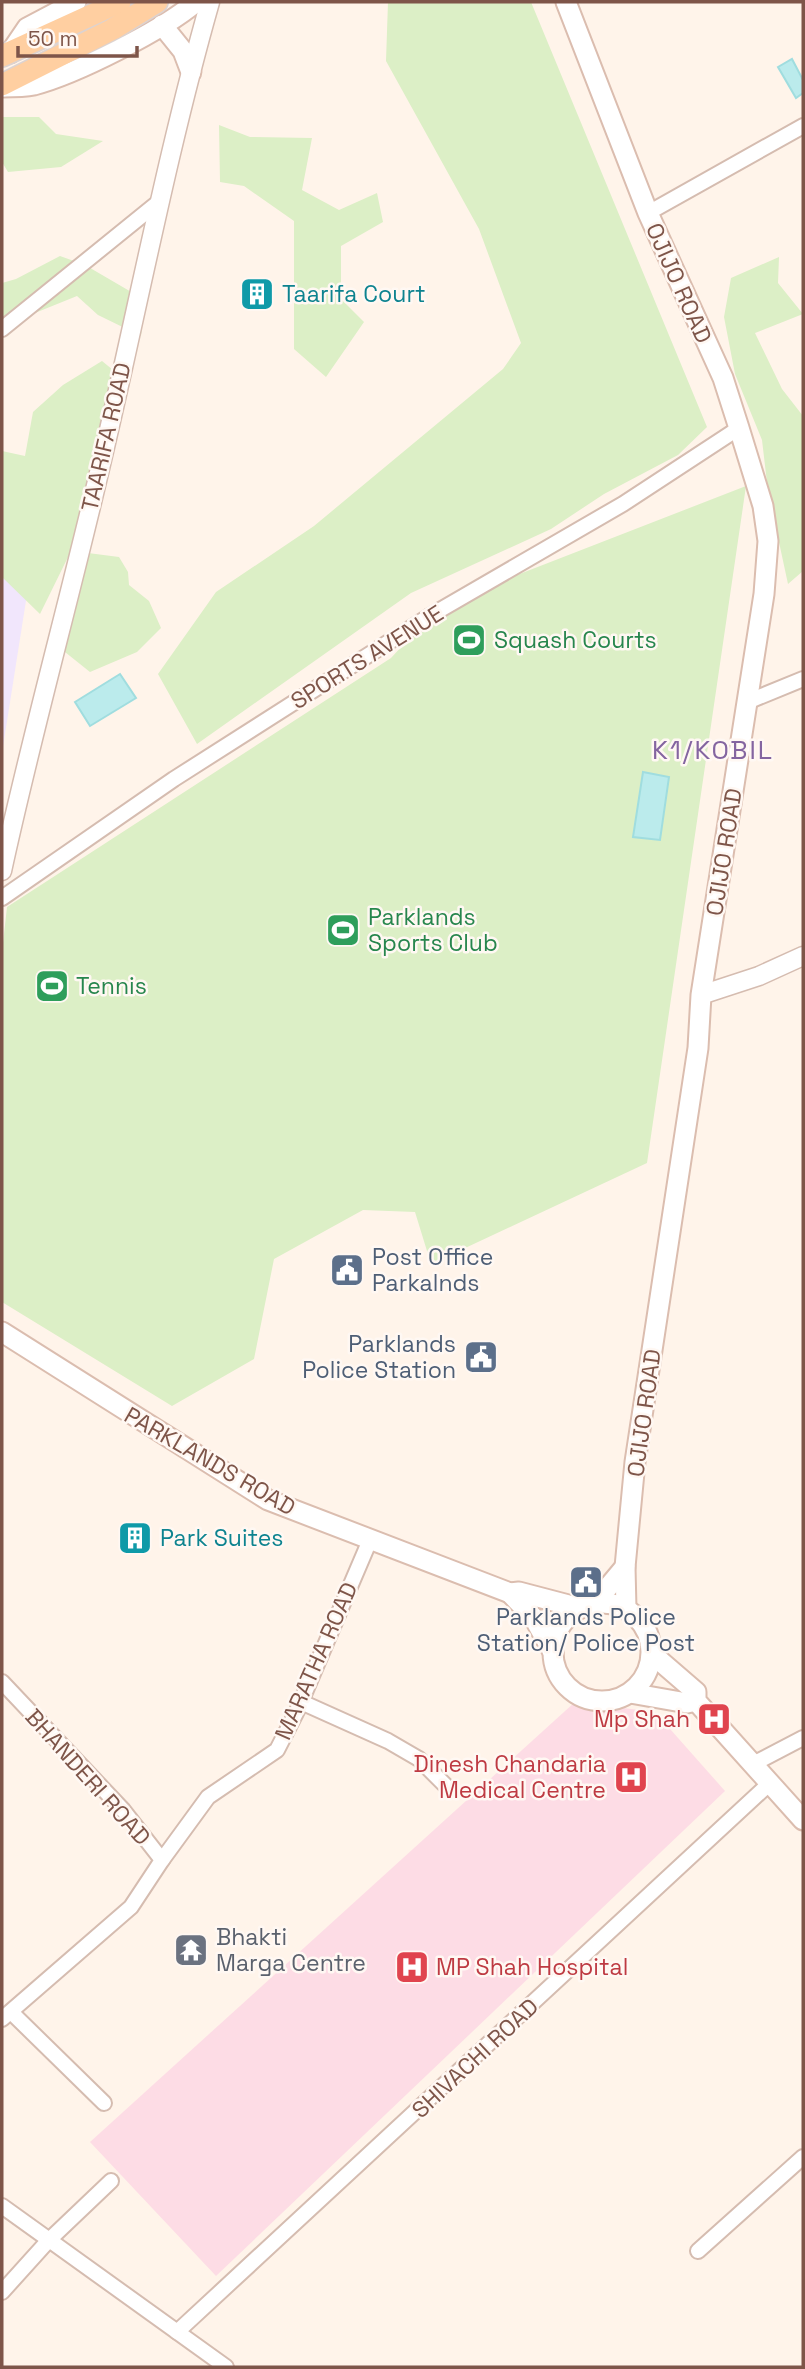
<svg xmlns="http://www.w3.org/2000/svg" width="805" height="2369" font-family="'Space Grotesk',sans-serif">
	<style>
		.education { fill: #f1e6fc }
		.medical { fill: #fddce5 }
		.green { fill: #dcefc6 }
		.water { fill: #bbebec; stroke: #a0dddf; stroke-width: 2 }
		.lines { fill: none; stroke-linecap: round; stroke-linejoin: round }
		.minor-casing { stroke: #d5bcb0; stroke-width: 18 }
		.tertiary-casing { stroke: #d5bcb0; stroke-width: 21 }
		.secondary-casing { stroke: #dbbdaf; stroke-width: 23 }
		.primary-casing { stroke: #ddd3d0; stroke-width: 24 }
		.minor { stroke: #fff; stroke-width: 14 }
		.tertiary { stroke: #fff; stroke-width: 18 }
		.secondary { stroke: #fff; stroke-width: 19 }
		.primary { stroke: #ffcfa1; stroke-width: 21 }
		.labels { text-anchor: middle; stroke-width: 5; stroke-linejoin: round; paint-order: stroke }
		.street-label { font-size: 23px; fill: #7e5549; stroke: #fff8f3 }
		.culture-label { font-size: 23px; fill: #0d838f; stroke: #fff8f3; text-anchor: start }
		.leisure-label { font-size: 23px; fill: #27864d; stroke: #fff8f3; text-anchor: start }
		.service-label { font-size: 23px; fill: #4e5e75; stroke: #fff8f3; text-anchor: start }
		.health-label { font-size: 23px; fill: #be3a42; stroke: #fff8f3; text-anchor: end }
		.worship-label { font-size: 23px; fill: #5b616d; stroke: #fff8f3; text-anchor: start }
		.quarter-label { font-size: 26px; letter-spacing: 2px; fill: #8465a0; stroke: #fff8f3 }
	</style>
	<rect width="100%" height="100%" fill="#fff4ea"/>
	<path class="education" d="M2,559L28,588L2,753Z"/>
	<path class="medical" d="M575,1702L655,1712L725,1791L216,2276L90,2142Z"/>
	<g class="green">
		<path d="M388,2H531L707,427L678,455L604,494L551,529L411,593L197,744L158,674L216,592L314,526L503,369L521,343L479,229L386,61Z"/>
		<path d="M3,117H39L56,134L103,141L61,167L8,172L2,162Z"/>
		<path d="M219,125L250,137L312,138L302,190L339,210L377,193L383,222L341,246V299L364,322L326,377L294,349V221L244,186L220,182Z"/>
		<path d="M60,256L85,265L145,300L141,336L98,315L77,296L30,315L2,334V283L16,279Z"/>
		<path d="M779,257L778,283L803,314L755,333L782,389L803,416V571L788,584L768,491L762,440L735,374L724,317L731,278Z"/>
		<path d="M102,361L130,384L109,445L99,494L40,614L2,577V451L25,456L33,412L63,385Z"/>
		<path d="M746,486L647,1163L431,1264L415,1212L363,1210L274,1259L254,1359L172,1406L2,1302V952L7,907L391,658L440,605Z"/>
		<path d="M88,553L119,557L128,572L129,585L149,601L161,628L137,652L90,672L65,652Z"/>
	</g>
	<g class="water">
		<path d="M792,59L803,80V93L796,98L778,67Z"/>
		<path d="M120,674L136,698L90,726L75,702Z"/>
		<path d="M643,772L669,777L660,840L633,837Z"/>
	</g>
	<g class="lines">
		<g class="minor-casing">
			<g id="minor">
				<path d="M648,213L803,126"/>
				<path d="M2,329L160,201"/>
				<path d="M747,702L803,679"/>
				<path d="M2,898L174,779L428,617L623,504L739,428"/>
				<path d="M2,1682L123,1810L162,1860L131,1907L2,2019"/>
				<path d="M299,1701L388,1741L419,1759L448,1788"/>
				<path d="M753,1764L803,1738"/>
				<path d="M162,1860L208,1797L277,1750L297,1711L370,1540"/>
				<path d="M11,2012L104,2103"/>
				<path d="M2,2206L226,2367"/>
				<path d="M698,2251L803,2157"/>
				<path d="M2,2292L48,2241L111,2181"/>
				<path d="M177,2332L770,1783"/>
			</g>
		</g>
		<g class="tertiary-casing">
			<g id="tertiary">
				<path d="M2,871C32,733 70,598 102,460C138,307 167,153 210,2"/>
				<path d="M701,995L759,976L803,956"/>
			</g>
		</g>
		<g class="secondary-casing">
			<g id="secondary">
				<path d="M566,2L648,213L723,378L739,428L763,506L768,541L764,594L701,995L698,1048L635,1462L625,1567L626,1609"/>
				<path d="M162,25L183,51L191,72"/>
				<path d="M10,53L27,28L76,2"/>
				<path d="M2,87C12,87 24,87 34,85C76,74 163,30 196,2"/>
				<path d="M2,1332L268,1500L510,1593L519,1592L580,1608"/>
				<path d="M510,1593L534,1618L553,1652"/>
				<circle cx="602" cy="1652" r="49"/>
				<path d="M594,1604L625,1567"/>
				<path d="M652,1654L696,1692V1701L803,1820"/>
				<path d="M630,1693L687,1703L696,1701"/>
			</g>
		</g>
		<g class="primary-casing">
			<g id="primary">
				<path d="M2,56L120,2"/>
				<path d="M2,85L113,29L157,2"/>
			</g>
		</g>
		<use href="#minor" class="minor"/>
		<use href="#tertiary" class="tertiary"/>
		<use href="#secondary" class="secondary"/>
		<use href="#primary" class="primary"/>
	</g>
	<defs>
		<g id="building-square" transform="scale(1.75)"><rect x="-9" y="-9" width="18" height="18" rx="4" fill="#0f9aa8" stroke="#fff8f3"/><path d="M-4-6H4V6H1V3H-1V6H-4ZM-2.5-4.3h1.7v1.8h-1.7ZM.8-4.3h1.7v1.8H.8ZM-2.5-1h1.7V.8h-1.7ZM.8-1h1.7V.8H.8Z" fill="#fff"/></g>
		<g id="stadium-square" transform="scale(1.75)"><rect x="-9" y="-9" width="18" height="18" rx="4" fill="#2e9e5b" stroke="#fff8f3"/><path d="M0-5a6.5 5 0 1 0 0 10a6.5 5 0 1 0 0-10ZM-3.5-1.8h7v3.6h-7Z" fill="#fff"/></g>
		<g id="civic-square" transform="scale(1.75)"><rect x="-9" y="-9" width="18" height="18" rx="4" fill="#5c6f8a" stroke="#fff8f3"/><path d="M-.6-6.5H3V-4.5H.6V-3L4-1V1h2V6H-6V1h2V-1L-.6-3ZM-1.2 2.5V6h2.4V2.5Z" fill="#fff"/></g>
		<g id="hospital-square" transform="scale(1.75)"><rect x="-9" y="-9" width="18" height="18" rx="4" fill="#e0444e" stroke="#fff8f3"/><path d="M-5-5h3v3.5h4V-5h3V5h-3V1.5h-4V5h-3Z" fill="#fff"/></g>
		<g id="temple-square" transform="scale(1.75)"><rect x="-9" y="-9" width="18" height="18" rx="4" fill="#6b7280" stroke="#fff8f3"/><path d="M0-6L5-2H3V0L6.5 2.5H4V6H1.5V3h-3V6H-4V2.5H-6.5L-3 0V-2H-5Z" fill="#fff"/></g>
	</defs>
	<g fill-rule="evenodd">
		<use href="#building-square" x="257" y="294"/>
		<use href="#stadium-square" x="469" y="640"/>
		<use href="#stadium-square" x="343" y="930"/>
		<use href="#stadium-square" x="52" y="986"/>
		<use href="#civic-square" x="347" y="1270"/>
		<use href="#civic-square" x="481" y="1357"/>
		<use href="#building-square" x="135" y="1538"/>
		<use href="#civic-square" x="586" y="1582"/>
		<use href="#hospital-square" x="714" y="1719"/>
		<use href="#hospital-square" x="631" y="1777"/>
		<use href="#temple-square" x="191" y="1950"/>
		<use href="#hospital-square" x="412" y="1967"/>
	</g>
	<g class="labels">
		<g class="street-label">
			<text transform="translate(679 283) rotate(66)" y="8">OJIJO ROAD</text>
			<text transform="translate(106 437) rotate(-77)" y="8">TAARIFA ROAD</text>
			<text transform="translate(367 657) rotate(-32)" y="8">SPORTS AVENUE</text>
			<text transform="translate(724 852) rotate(-81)" y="8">OJIJO ROAD</text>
			<text transform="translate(644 1413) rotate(-82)" y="8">OJIJO ROAD</text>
			<text transform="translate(210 1461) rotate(30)" y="8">PARKLANDS ROAD</text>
			<text transform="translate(316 1661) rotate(-66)" y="8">MARATHA ROAD</text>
			<text transform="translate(88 1777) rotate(48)" y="8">BHANDERI ROAD</text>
			<text transform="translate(475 2058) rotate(-43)" y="8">SHIVACHI ROAD</text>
		</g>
		<g class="culture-label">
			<text x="282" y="302">Taarifa Court</text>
			<text x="160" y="1546">Park Suites</text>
		</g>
		<g class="leisure-label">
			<text x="494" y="648">Squash Courts</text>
			<text x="368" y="925">Parklands<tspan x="368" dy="26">Sports Club</tspan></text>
			<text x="76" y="994">Tennis</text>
		</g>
		<g class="service-label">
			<text x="372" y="1265">Post Office<tspan x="372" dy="26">Parkalnds</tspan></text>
			<text x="456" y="1352" text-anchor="end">Parklands<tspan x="456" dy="26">Police Station</tspan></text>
			<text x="586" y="1625" text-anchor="middle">Parklands Police<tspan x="586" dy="26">Station/ Police Post</tspan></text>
		</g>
		<g class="health-label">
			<text x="690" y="1727">Mp Shah</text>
			<text x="606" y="1772">Dinesh Chandaria<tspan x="606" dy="26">Medical Centre</tspan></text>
			<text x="436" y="1975" text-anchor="start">MP Shah Hospital</text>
		</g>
		<g class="worship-label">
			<text x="216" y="1945">Bhakti<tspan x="216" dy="26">Marga Centre</tspan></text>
		</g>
		<g class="quarter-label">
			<text x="713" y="759">K1/KOBIL</text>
		</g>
	</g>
	<rect width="805" height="2369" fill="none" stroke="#7e5549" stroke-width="7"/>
	<path d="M18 46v10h119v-10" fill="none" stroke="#7e5549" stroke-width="3.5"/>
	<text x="28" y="46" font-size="21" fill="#7e5549" stroke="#fff8f3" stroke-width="5" paint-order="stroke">50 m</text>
</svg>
